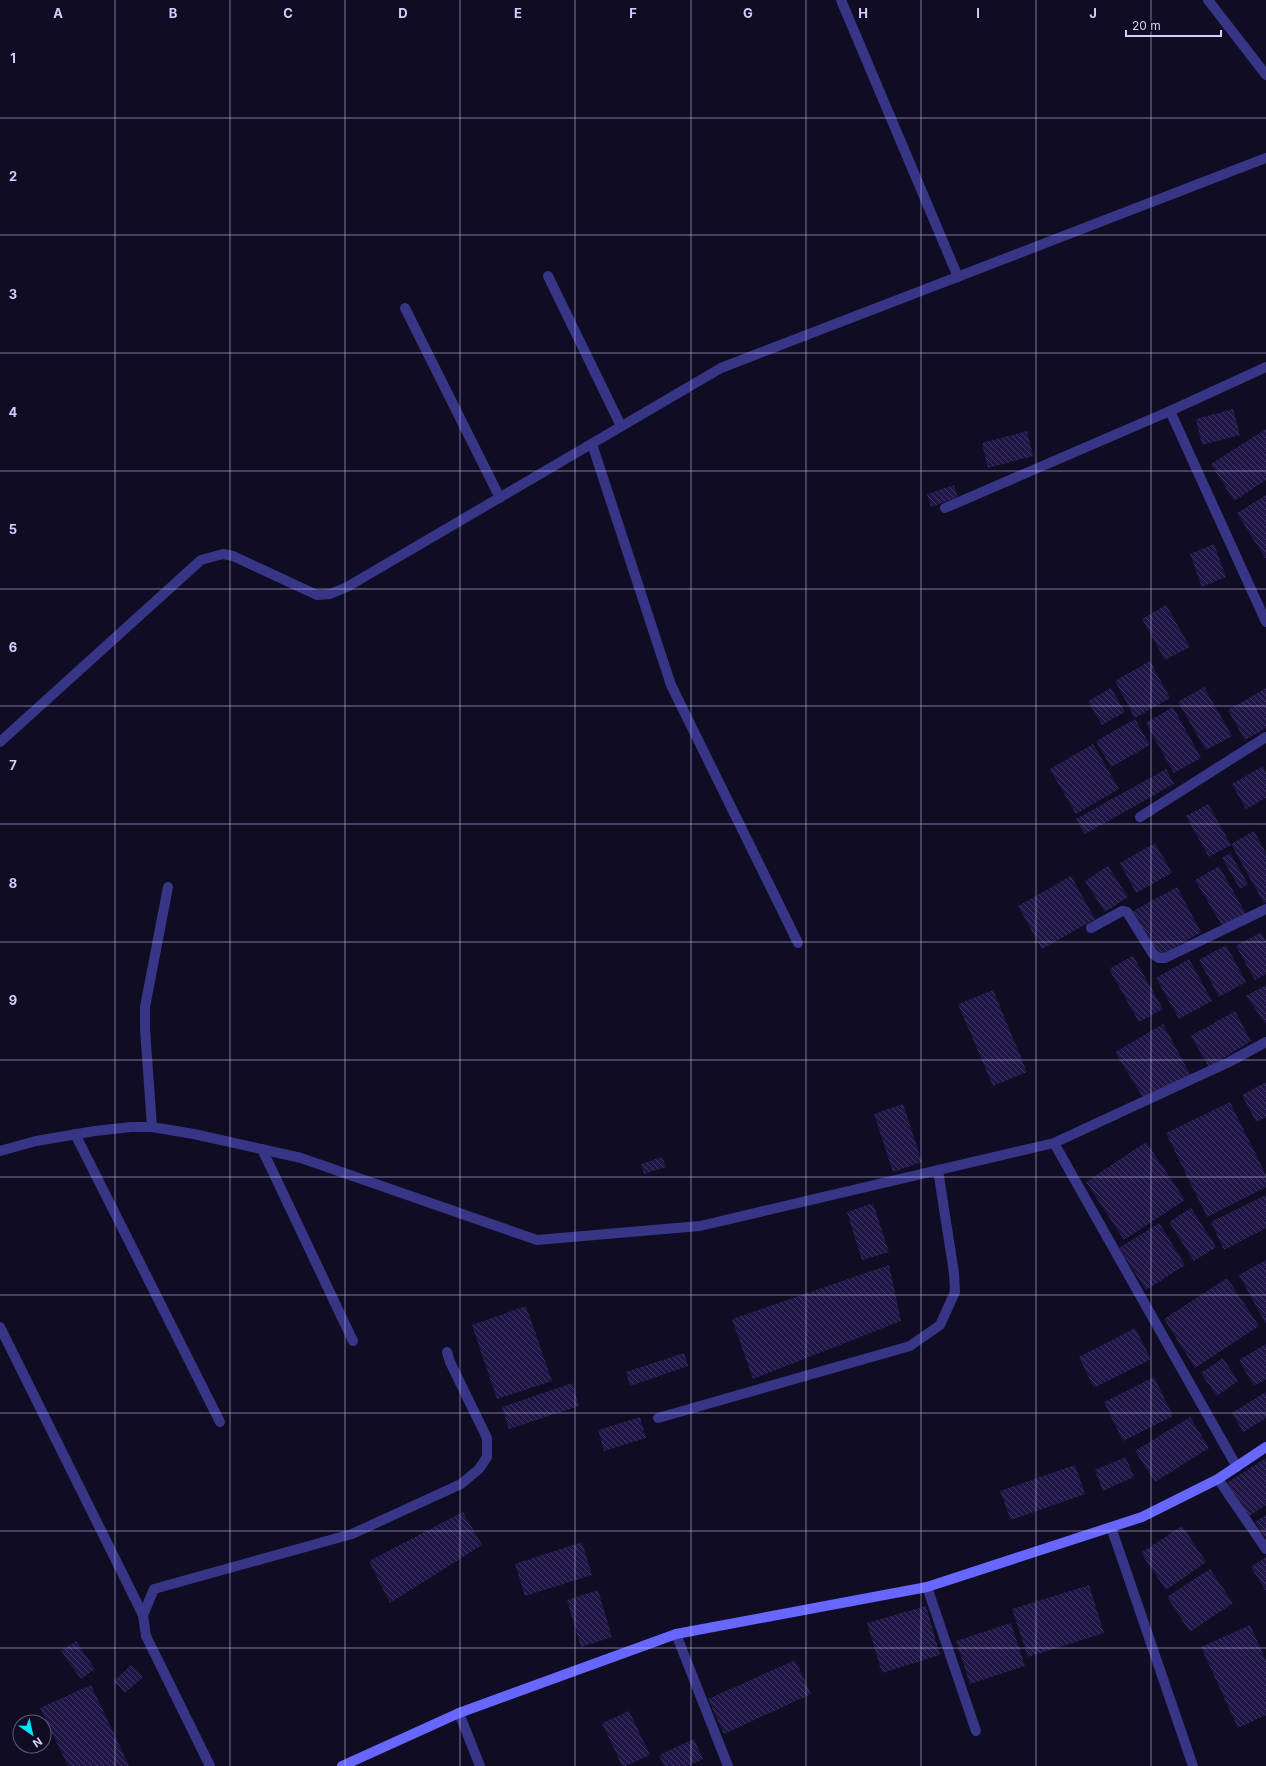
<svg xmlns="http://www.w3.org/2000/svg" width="1266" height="1766" font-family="Inter,sans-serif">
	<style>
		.building { fill: url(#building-back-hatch) }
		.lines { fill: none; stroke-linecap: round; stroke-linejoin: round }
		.service { stroke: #363586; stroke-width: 10 }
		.minor { stroke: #363586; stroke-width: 10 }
		.tertiary { stroke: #363586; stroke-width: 10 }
		.secondary { stroke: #6766ff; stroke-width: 10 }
		.grid { fill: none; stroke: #d4cfff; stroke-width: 1; stroke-opacity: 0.55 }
		.grid-label { font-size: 13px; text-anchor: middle; font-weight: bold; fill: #d4cfff; stroke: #100c24; stroke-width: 4; stroke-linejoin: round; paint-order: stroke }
	</style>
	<defs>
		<pattern id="building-back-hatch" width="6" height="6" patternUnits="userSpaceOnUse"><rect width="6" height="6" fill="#201746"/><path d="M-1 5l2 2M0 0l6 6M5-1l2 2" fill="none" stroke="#403862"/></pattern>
	</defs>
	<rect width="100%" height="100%" fill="#100c24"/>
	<g class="building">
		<path d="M1233,409L1240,435L1202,445L1196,419Z"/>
		<path d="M1266,429V480L1234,501L1211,464Z"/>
		<path d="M1027,431L1033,456L988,468L982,443Z"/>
		<path d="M954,485L958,497L931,507L927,494Z"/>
		<path d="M1266,495V559L1237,513Z"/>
		<path d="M1214,544L1226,577L1202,587L1190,554Z"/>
		<path d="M1166,605L1190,647L1165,660L1142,619Z"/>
		<path d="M1150,661L1170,698L1135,718L1115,681Z"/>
		<path d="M1204,687L1232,736L1206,750L1178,702Z"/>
		<path d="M1111,688L1125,712L1102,725L1088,701Z"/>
		<path d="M1266,688V728L1245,740L1228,710Z"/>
		<path d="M1173,707L1201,758L1174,773L1146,723Z"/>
		<path d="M1135,719L1150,745L1111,767L1096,741Z"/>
		<path d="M1093,744L1119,789L1076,814L1050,769Z"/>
		<path d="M1263,766L1266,772V798L1246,809L1232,784Z"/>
		<path d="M1166,769L1174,784L1085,834L1076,819Z"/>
		<path d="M1208,804L1231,845L1209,857L1186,816Z"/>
		<path d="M1254,831L1266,853V902L1264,903L1231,844Z"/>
		<path d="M1155,843L1172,873L1136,893L1120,863Z"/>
		<path d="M1230,853L1248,884L1240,889L1222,858Z"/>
		<path d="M1108,866L1128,897L1105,912L1085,881Z"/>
		<path d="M1219,866L1246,914L1223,927L1195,880Z"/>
		<path d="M1071,876L1095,919L1042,949L1018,906Z"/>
		<path d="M1177,887L1201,932L1158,957L1133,911Z"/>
		<path d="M1261,932L1266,941V974L1255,980L1236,946Z"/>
		<path d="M1226,945L1246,982L1219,997L1199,960Z"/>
		<path d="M1133,956L1163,1009L1139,1022L1109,969Z"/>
		<path d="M1189,959L1212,1001L1179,1019L1156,978Z"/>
		<path d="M1266,985V1024L1246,996Z"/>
		<path d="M993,990L1027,1072L993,1086L958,1004Z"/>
		<path d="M1235,1011L1251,1041L1209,1067L1191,1036Z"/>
		<path d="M1163,1024L1190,1074L1144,1099L1115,1052Z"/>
		<path d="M1266,1082V1117L1256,1122L1242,1095Z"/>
		<path d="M1230,1102L1266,1175V1187L1207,1217L1166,1133Z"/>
		<path d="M903,1104L922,1162L893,1172L874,1114Z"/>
		<path d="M1146,1142L1185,1200L1124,1240L1086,1182Z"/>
		<path d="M662,1157L666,1167L644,1174L641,1164Z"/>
		<path d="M1266,1195V1228L1224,1250L1211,1222Z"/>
		<path d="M873,1203L889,1252L862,1260L847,1212Z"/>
		<path d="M1191,1208L1216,1247L1194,1261L1169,1222Z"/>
		<path d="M1159,1223L1185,1265L1146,1290L1119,1248Z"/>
		<path d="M1266,1260V1324L1239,1275Z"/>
		<path d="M889,1265L901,1321L753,1379L732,1319Z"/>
		<path d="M1227,1278L1259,1326L1195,1368L1164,1319Z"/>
		<path d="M526,1306L552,1381L497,1399L472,1325Z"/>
		<path d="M1135,1328L1151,1359L1094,1388L1079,1357Z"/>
		<path d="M1266,1344V1379L1254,1386L1239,1360Z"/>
		<path d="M684,1353L688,1366L630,1386L626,1372Z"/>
		<path d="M1223,1358L1238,1381L1217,1396L1201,1373Z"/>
		<path d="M1154,1377L1173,1416L1123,1441L1104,1402Z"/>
		<path d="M572,1383L579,1406L509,1429L502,1407Z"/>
		<path d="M1266,1392V1418L1243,1432L1232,1413Z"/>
		<path d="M640,1417L646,1438L604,1451L598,1430Z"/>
		<path d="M1190,1417L1209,1448L1155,1482L1135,1451Z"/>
		<path d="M1126,1457L1134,1477L1103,1491L1095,1470Z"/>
		<path d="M1266,1458V1505L1249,1516L1225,1484Z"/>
		<path d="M1075,1465L1085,1494L1011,1520L1000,1491Z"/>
		<path d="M463,1512L482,1545L390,1603L369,1561Z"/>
		<path d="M1266,1515V1538L1255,1522Z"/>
		<path d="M1182,1526L1206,1562L1166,1590L1141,1553Z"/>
		<path d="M582,1542L592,1575L525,1596L515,1564Z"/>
		<path d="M1266,1557V1591L1251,1567Z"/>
		<path d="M1210,1569L1233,1603L1190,1632L1167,1597Z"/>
		<path d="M1089,1585L1104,1633L1028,1657L1012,1609Z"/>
		<path d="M598,1590L612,1637L581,1647L567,1600Z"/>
		<path d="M926,1606L940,1655L882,1673L867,1623Z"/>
		<path d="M1011,1623L1025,1666L970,1684L956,1641Z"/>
		<path d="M1250,1625L1266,1660V1715L1238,1728L1201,1647Z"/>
		<path d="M76,1641L95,1669L81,1679L61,1651Z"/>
		<path d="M795,1660L811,1694L724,1734L708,1699Z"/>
		<path d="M131,1665L143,1677L125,1693L114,1681Z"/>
		<path d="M91,1685L129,1766H68L40,1708Z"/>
		<path d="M629,1711L650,1755L626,1766H622L602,1723Z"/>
		<path d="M694,1739L703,1759L688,1766H664L659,1755Z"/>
	</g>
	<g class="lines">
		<g class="service">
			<path d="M548,276L621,426"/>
			<path d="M152,1127L145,1029V1007L168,887"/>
			<path d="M658,1418L910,1346L940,1325L955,1292L954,1273L938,1170"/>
			<path d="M143,1615L154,1589L352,1534L461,1484L479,1469L487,1457V1438L450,1362L447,1352"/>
		</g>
		<g class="minor">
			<path d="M841,0L958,277"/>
			<path d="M405,308L500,498"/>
			<path d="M1170,411L1266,622"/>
			<path d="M592,444L671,685L798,943"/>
			<path d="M945,508L1170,411L1266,367"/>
			<path d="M0,742L201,560L223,554L233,556L317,595L330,594L347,587L721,368L1266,158"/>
			<path d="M1140,817L1266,737"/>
			<path d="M1091,928L1122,911L1127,912L1153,954L1159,958H1165L1266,909"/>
			<path d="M75,1134L220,1422"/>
			<path d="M1054,1143L1237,1467"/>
			<path d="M262,1149L353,1341"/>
			<path d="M0,1151L36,1141L95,1131L131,1127H152L194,1134L301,1158L537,1240L700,1226L1054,1143L1229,1062L1266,1042"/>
			<path d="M0,1327L143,1615L146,1636L210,1766"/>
			<path d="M1218,1479L1266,1549"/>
			<path d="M1111,1527L1193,1766"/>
			<path d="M927,1587L976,1731"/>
			<path d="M676,1634L728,1766"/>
			<path d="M459,1713L480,1766"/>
		</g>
		<path class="tertiary" d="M1208,0L1266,75"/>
		<path class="secondary" d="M342,1766L459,1713L676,1634L927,1587L1142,1517L1218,1479L1266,1447"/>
	</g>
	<path class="grid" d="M115,0V1766M230,0V1766M345,0V1766M460,0V1766M575,0V1766M691,0V1766M806,0V1766M921,0V1766M1036,0V1766M1151,0V1766M0,118H1266M0,235H1266M0,353H1266M0,471H1266M0,589H1266M0,706H1266M0,824H1266M0,942H1266M0,1060H1266M0,1177H1266M0,1295H1266M0,1413H1266M0,1531H1266M0,1648H1266"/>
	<g class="grid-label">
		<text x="58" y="18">A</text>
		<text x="173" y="18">B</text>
		<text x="288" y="18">C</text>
		<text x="403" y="18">D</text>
		<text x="518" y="18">E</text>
		<text x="633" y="18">F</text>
		<text x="748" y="18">G</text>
		<text x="863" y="18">H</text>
		<text x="978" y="18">I</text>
		<text x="1093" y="18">J</text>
		<text x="13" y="63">1</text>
		<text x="13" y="181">2</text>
		<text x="13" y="299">3</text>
		<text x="13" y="417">4</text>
		<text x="13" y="534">5</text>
		<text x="13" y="652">6</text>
		<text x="13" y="770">7</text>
		<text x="13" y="888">8</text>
		<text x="13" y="1005">9</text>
	</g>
	<g transform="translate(32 1734) rotate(146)"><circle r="19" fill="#100c24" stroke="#5e5a7c"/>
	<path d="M0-3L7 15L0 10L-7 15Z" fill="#00e6fa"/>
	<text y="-6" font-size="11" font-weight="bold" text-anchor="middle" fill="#d4cfff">N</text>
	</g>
	<path d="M1126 30v6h95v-6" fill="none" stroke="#d4cfff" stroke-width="2"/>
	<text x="1132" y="30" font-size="12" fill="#d4cfff" stroke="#100c24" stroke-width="3" paint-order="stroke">20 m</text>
</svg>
